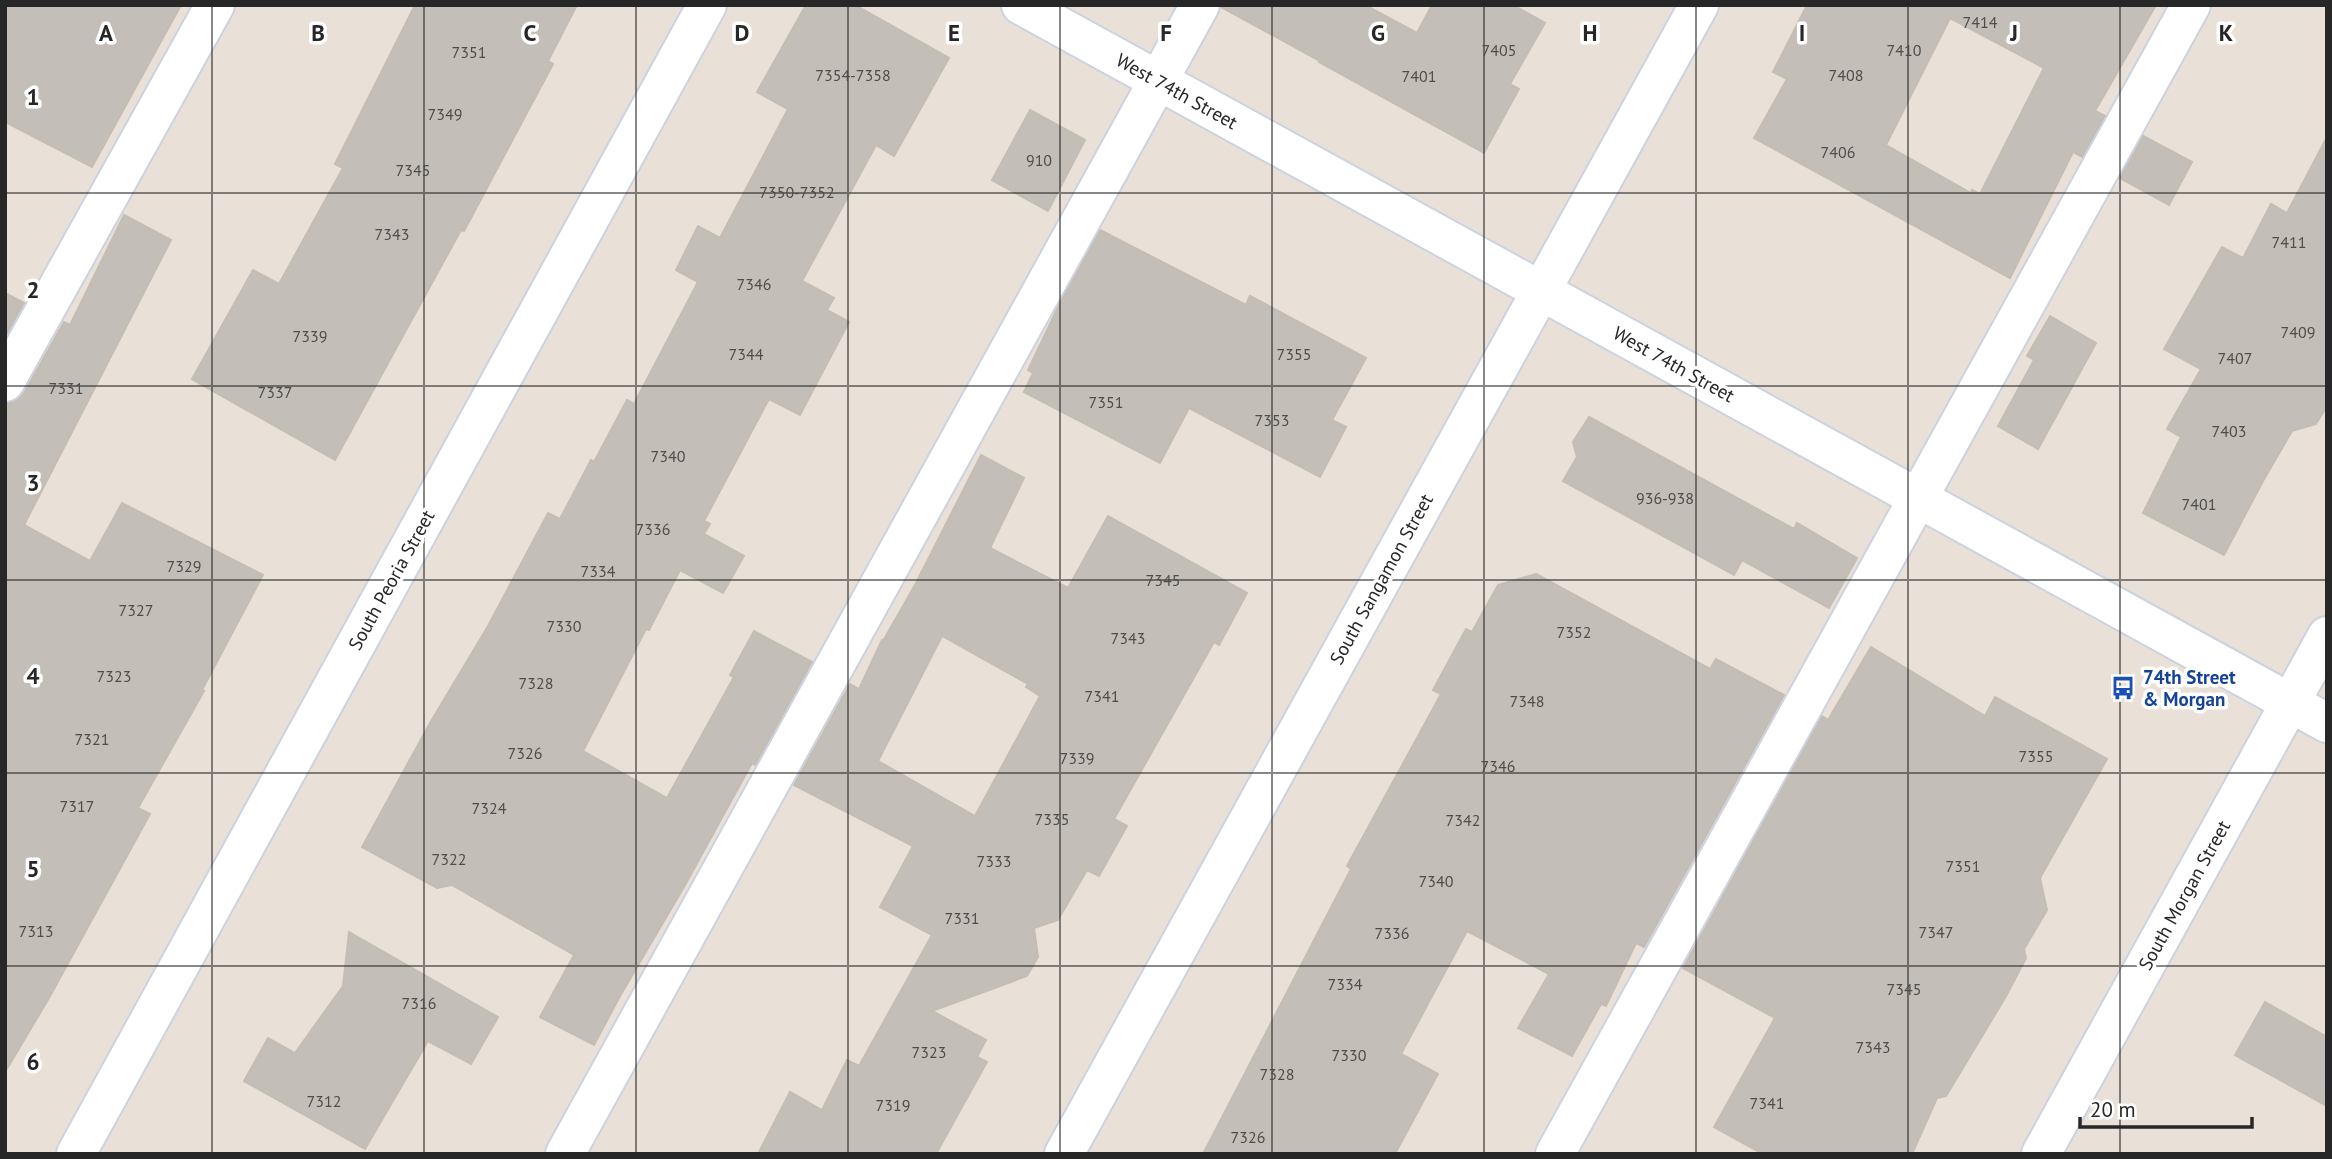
<svg xmlns="http://www.w3.org/2000/svg" width="2332" height="1159" font-family="'PT Sans',sans-serif">
	<style>
		.building { fill: #c4beb8; stroke: #c4bdb2; stroke-width: 2; fill-rule: evenodd }
		.lines { fill: none; stroke-linecap: round; stroke-linejoin: round }
		.minor-casing { stroke: #cdd2e0; stroke-width: 42 }
		.minor { stroke: #fff; stroke-width: 38 }
		.grid { fill: none; stroke: #272727; stroke-width: 2; stroke-opacity: 0.55 }
		.labels { text-anchor: middle; stroke-width: 7; stroke-linejoin: round; paint-order: stroke }
		.number-label { font-size: 16px; fill: #4e4d4b }
		.street-label { font-size: 19px; fill: #272727; stroke: #fff }
		.transit-label { font-size: 19px; font-weight: bold; fill: #164399; stroke: #fff; text-anchor: start }
		.grid-label { font-size: 23px; text-anchor: middle; font-weight: bold; fill: #272727; stroke: #fff; stroke-width: 7; stroke-linejoin: round; paint-order: stroke }
	</style>
	<rect width="100%" height="100%" fill="#e9e1d8"/>
	<g class="building">
		<path d="M5,5H181L92,167L5,122Z"/>
		<path d="M415,5H577L548,61L553,64L464,231L461,230L335,460L192,379L253,270L279,284L343,168L335,164Z"/>
		<path d="M806,5H855L949,58L894,156L876,145L802,281L834,298L827,310L849,322L800,415L769,399L704,521L710,524L704,534L744,556L723,593L680,570L649,630L646,629L583,751L667,798L734,677L730,675L754,631L812,662L755,765L752,763L684,887L620,996L594,1045L540,1017L574,955L452,885L437,888L362,847L430,723L488,626L548,513L560,519L591,460L594,462L627,400L634,404L698,282L676,270L698,226L720,238L788,109L757,92Z"/>
		<path d="M1222,5H1365L1417,33L1432,5H1513L1545,23L1510,84L1519,89L1484,153L1319,62L1320,61L1221,7Z"/>
		<path d="M1807,5H2156L2095,111L2105,116L2082,157L2073,152L2010,278L1754,138L1787,79L1773,72ZM1950,18L2044,68L1980,194L1972,190L1971,193L1886,145Z"/>
		<path d="M1030,110L1085,140L1048,211L992,180Z"/>
		<path d="M2143,136L2192,162L2169,205L2120,178Z"/>
		<path d="M2327,137V406L2316,424L2292,431L2263,481L2224,555L2143,513L2181,437L2167,429L2201,369L2164,349L2222,247L2243,258L2271,204L2287,213Z"/>
		<path d="M124,215L171,240L24,525L90,561L122,503L263,575L202,690L204,691L138,808L150,814L49,998L5,1072V404L16,401L24,393L64,322L70,325Z"/>
		<path d="M1100,230L1246,305L1250,296L1366,358L1332,420L1346,427L1320,477L1189,408L1160,463L1024,392L1033,373L1028,370L1061,301Z"/>
		<path d="M5,293L24,303L5,337Z"/>
		<path d="M2050,316L2096,343L2038,449L1998,426L2034,360L2027,356Z"/>
		<path d="M1589,417L1794,529L1797,523L1857,558L1829,608L1742,560L1734,575L1563,481L1577,457L1573,442Z"/>
		<path d="M981,455L1024,478L990,548L1068,588L1108,516L1247,593L1219,645L1214,642L1114,819L1127,826L1099,876L1087,870L1058,920L1034,928L1038,957L1027,976L932,1011L986,1040L977,1057L987,1062L936,1154H758L790,1092L822,1110L847,1060L859,1066L932,935L880,907L913,846L794,785L850,684L859,689L882,640L883,641L915,585ZM942,636L1028,684L1026,687L1040,696L975,816L878,761Z"/>
		<path d="M1536,574L1710,669L1716,659L1784,695L1644,947L1636,943L1606,1006L1601,1004L1572,1056L1518,1028L1549,974L1467,931L1401,1054L1438,1074L1395,1154H1203L1351,869L1347,866L1441,694L1433,690L1466,629L1472,632L1498,585Z"/>
		<path d="M1871,647L1985,716L1995,697L2107,759L2040,878L2047,910L2024,949L2026,958L2005,998L1946,1096L1937,1098L1912,1154H1763L1714,1127L1775,1018L1683,968L1822,716L1828,720Z"/>
		<path d="M349,932L498,1017L471,1064L428,1041L365,1149L244,1081L268,1038L295,1053L343,986Z"/>
		<path d="M2265,1002L2327,1037V1106L2235,1055Z"/>
	</g>
	<g class="lines">
		<g class="minor-casing">
			<g id="minor">
				<path d="M1021,5L2327,723"/>
				<path d="M5,382L215,5"/>
				<path d="M76,1154L707,5"/>
				<path d="M565,1154L1200,5"/>
				<path d="M1064,1154L1699,5"/>
				<path d="M1555,1154L2191,5"/>
				<path d="M2041,1154L2327,636"/>
			</g>
		</g>
		<use href="#minor" class="minor"/>
	</g>
	<path class="grid" d="M212,5V1154M424,5V1154M636,5V1154M848,5V1154M1060,5V1154M1272,5V1154M1484,5V1154M1696,5V1154M1908,5V1154M2120,5V1154M5,193H2327M5,386H2327M5,580H2327M5,773H2327M5,966H2327"/>
	<defs>
		<g id="bus-bare" transform="scale(1.89)"><path d="M-5-6H5V4H4V6H2V4H-2V6H-4V4H-5ZM-3.5-4V0h7V-4ZM-3.5 1.2v1.5H-2V1.2ZM2 1.2v1.5H3.5V1.2Z" fill="#1a4fb4" stroke="#fff" stroke-width="2.5" paint-order="stroke"/></g>
	</defs>
	<g fill-rule="evenodd">
		<use href="#bus-bare" x="2123" y="688"/>
	</g>
	<g class="labels">
		<g class="number-label">
			<text x="1980" y="28">7414</text>
			<text x="1499" y="56">7405</text>
			<text x="1904" y="56">7410</text>
			<text x="469" y="58">7351</text>
			<text x="853" y="81">7354-7358</text>
			<text x="1846" y="81">7408</text>
			<text x="1419" y="82">7401</text>
			<text x="445" y="120">7349</text>
			<text x="1838" y="158">7406</text>
			<text x="1039" y="166">910</text>
			<text x="413" y="176">7345</text>
			<text x="797" y="198">7350-7352</text>
			<text x="392" y="240">7343</text>
			<text x="2289" y="248">7411</text>
			<text x="754" y="290">7346</text>
			<text x="2298" y="338">7409</text>
			<text x="310" y="342">7339</text>
			<text x="746" y="360">7344</text>
			<text x="1294" y="360">7355</text>
			<text x="2235" y="364">7407</text>
			<text x="66" y="394">7331</text>
			<text x="275" y="398">7337</text>
			<text x="1106" y="408">7351</text>
			<text x="1272" y="426">7353</text>
			<text x="2229" y="437">7403</text>
			<text x="668" y="462">7340</text>
			<text x="1665" y="504">936-938</text>
			<text x="2199" y="510">7401</text>
			<text x="653" y="535">7336</text>
			<text x="184" y="572">7329</text>
			<text x="598" y="577">7334</text>
			<text x="1163" y="586">7345</text>
			<text x="136" y="616">7327</text>
			<text x="564" y="632">7330</text>
			<text x="1574" y="638">7352</text>
			<text x="1128" y="644">7343</text>
			<text x="114" y="682">7323</text>
			<text x="536" y="689">7328</text>
			<text x="1102" y="702">7341</text>
			<text x="1527" y="707">7348</text>
			<text x="92" y="745">7321</text>
			<text x="525" y="759">7326</text>
			<text x="2036" y="762">7355</text>
			<text x="1077" y="764">7339</text>
			<text x="1498" y="772">7346</text>
			<text x="77" y="812">7317</text>
			<text x="489" y="814">7324</text>
			<text x="1052" y="825">7335</text>
			<text x="1463" y="826">7342</text>
			<text x="449" y="865">7322</text>
			<text x="994" y="867">7333</text>
			<text x="1963" y="872">7351</text>
			<text x="1436" y="887">7340</text>
			<text x="962" y="924">7331</text>
			<text x="36" y="937">7313</text>
			<text x="1936" y="938">7347</text>
			<text x="1392" y="939">7336</text>
			<text x="1345" y="990">7334</text>
			<text x="1904" y="995">7345</text>
			<text x="419" y="1009">7316</text>
			<text x="1873" y="1053">7343</text>
			<text x="929" y="1058">7323</text>
			<text x="1349" y="1061">7330</text>
			<text x="1277" y="1080">7328</text>
			<text x="324" y="1107">7312</text>
			<text x="1767" y="1109">7341</text>
			<text x="893" y="1111">7319</text>
			<text x="1248" y="1143">7326</text>
		</g>
		<g class="street-label">
			<text transform="translate(1177 91) rotate(29)" y="7">West 74th Street</text>
			<text transform="translate(1674 364) rotate(29)" y="7">West 74th Street</text>
			<text transform="translate(1381 579) rotate(-61)" y="7">South Sangamon Street</text>
			<text transform="translate(391 580) rotate(-61)" y="7">South Peoria Street</text>
			<text transform="translate(2184 895) rotate(-61)" y="7">South Morgan Street</text>
		</g>
		<g class="transit-label">
			<text x="2143" y="684">74th Street<tspan x="2143" dy="22">&amp; Morgan</tspan></text>
		</g>
	</g>
	<g class="grid-label">
		<text x="106" y="41">A</text>
		<text x="318" y="41">B</text>
		<text x="530" y="41">C</text>
		<text x="742" y="41">D</text>
		<text x="954" y="41">E</text>
		<text x="1166" y="41">F</text>
		<text x="1378" y="41">G</text>
		<text x="1590" y="41">H</text>
		<text x="1802" y="41">I</text>
		<text x="2014" y="41">J</text>
		<text x="2226" y="41">K</text>
		<text x="33" y="105">1</text>
		<text x="33" y="298">2</text>
		<text x="33" y="491">3</text>
		<text x="33" y="684">4</text>
		<text x="33" y="877">5</text>
		<text x="33" y="1070">6</text>
	</g>
	<rect width="2332" height="1159" fill="none" stroke="#272727" stroke-width="14"/>
	<path d="M2080 1117v10h172v-10" fill="none" stroke="#272727" stroke-width="3.5"/>
	<text x="2090" y="1117" font-size="21" fill="#272727" stroke="#ffffff" stroke-width="5" paint-order="stroke">20 m</text>
</svg>
